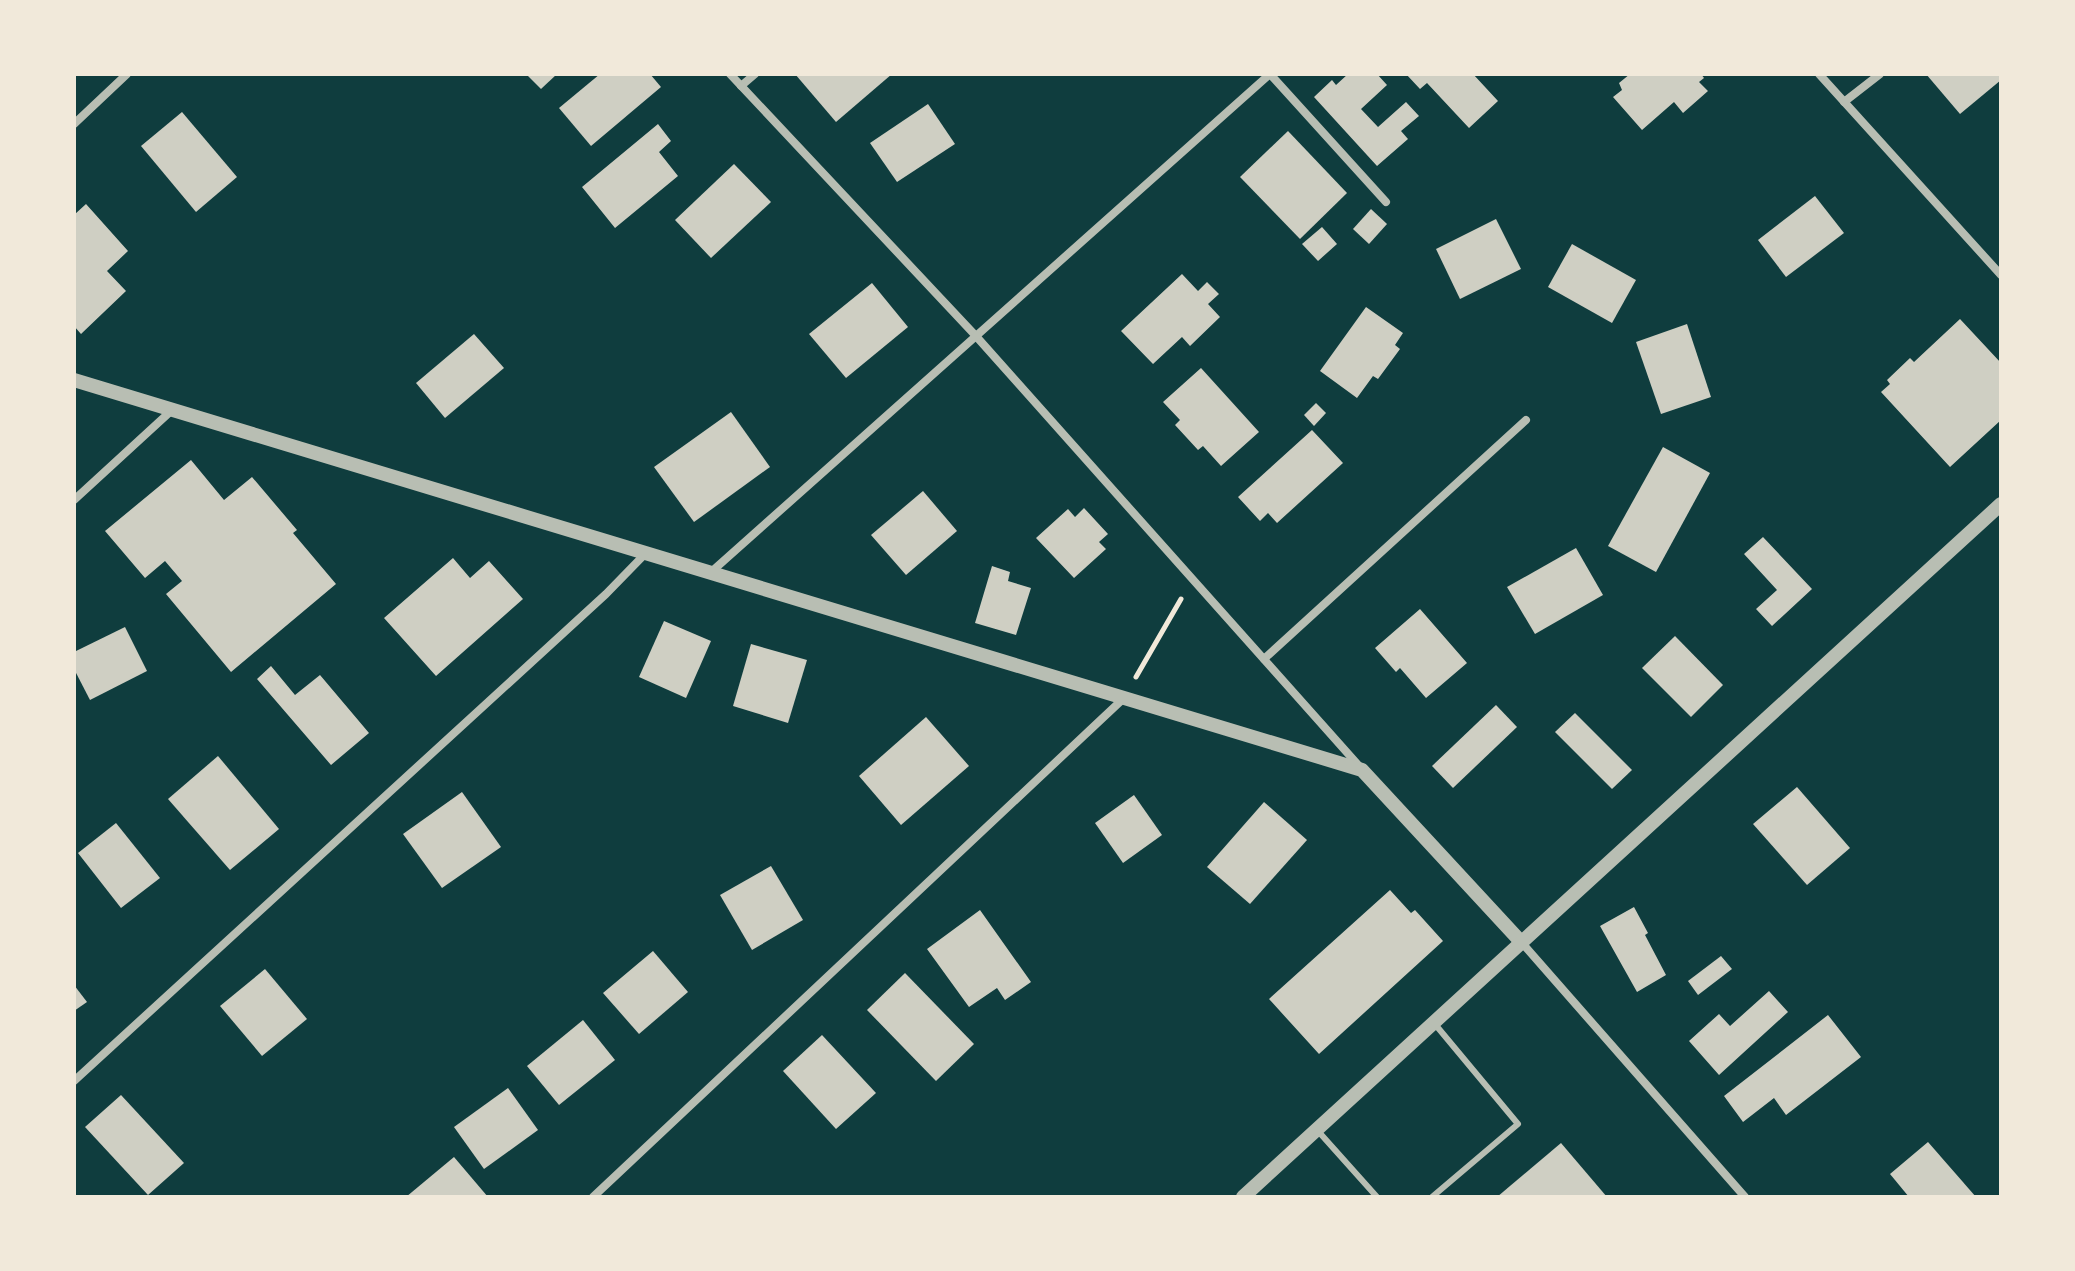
<svg xmlns="http://www.w3.org/2000/svg" width="2075" height="1271" font-family="'Fira Sans Condensed',sans-serif">
	<style>
		.building { fill: #cfcfc3 }
		.lines { fill: none; stroke-linecap: round; stroke-linejoin: round }
		.path { stroke: #f1e9da; stroke-width: 5 }
		.service { stroke: #b8beb3; stroke-width: 6 }
		.minor { stroke: #b8beb3; stroke-width: 8 }
		.tertiary { stroke: #b8beb3; stroke-width: 14 }
	</style>
	<rect width="100%" height="100%" fill="#0f3d3e"/>
	<g class="building">
		<path d="M526,74H557L541,89Z"/>
		<path d="M600,74H650L661,87L591,146L559,108Z"/>
		<path d="M795,74H892L836,122Z"/>
		<path d="M1348,74H1377L1387,85L1361,109L1378,127L1406,102L1419,116L1401,131L1408,139L1377,166L1314,97L1332,80L1336,85Z"/>
		<path d="M1406,74H1473L1498,101L1469,128L1427,83L1420,89Z"/>
		<path d="M1630,74H1701L1704,78L1699,82L1708,91L1683,113L1674,102L1642,130L1613,97L1622,90L1619,83Z"/>
		<path d="M1926,74H2001V80L1960,114Z"/>
		<path d="M928,104L955,144L897,182L870,143Z"/>
		<path d="M182,112L237,177L196,212L141,146Z"/>
		<path d="M658,124L671,141L659,152L678,176L615,228L582,187Z"/>
		<path d="M1288,131L1347,193L1300,239L1240,177Z"/>
		<path d="M734,164L771,202L711,258L675,220Z"/>
		<path d="M1815,196L1844,233L1786,277L1758,240Z"/>
		<path d="M86,204L128,251L107,271L126,291L81,334L74,326V215Z"/>
		<path d="M1371,209L1387,224L1369,244L1353,229Z"/>
		<path d="M1496,219L1521,269L1460,299L1436,249Z"/>
		<path d="M1322,227L1337,244L1318,261L1302,244Z"/>
		<path d="M1572,244L1636,280L1612,323L1548,287Z"/>
		<path d="M1182,274L1198,291L1207,282L1219,294L1208,304L1220,317L1190,346L1182,337L1153,364L1121,331Z"/>
		<path d="M872,283L908,327L846,378L809,334Z"/>
		<path d="M1366,307L1403,333L1395,345L1400,349L1378,379L1373,376L1357,398L1320,371Z"/>
		<path d="M1960,319L2001,363V420L1950,467L1881,392L1890,384L1887,380L1910,358L1914,362Z"/>
		<path d="M1687,324L1711,397L1661,414L1636,342Z"/>
		<path d="M474,334L504,368L445,418L416,383Z"/>
		<path d="M1201,368L1259,432L1221,466L1203,446L1198,450L1175,425L1180,420L1163,402Z"/>
		<path d="M1316,403L1326,413L1314,426L1304,415Z"/>
		<path d="M731,412L770,467L694,522L654,467Z"/>
		<path d="M1312,430L1343,463L1277,523L1268,513L1260,521L1238,497Z"/>
		<path d="M1663,447L1710,473L1656,572L1608,546Z"/>
		<path d="M191,460L224,500L252,477L297,530L293,533L336,584L231,672L166,594L182,581L165,561L145,578L105,531Z"/>
		<path d="M923,491L957,531L906,575L871,535Z"/>
		<path d="M1084,508L1108,534L1099,542L1106,549L1074,578L1036,538L1068,509L1075,517Z"/>
		<path d="M1763,537L1812,589L1772,626L1756,609L1777,590L1744,554Z"/>
		<path d="M1576,548L1603,595L1535,634L1507,587Z"/>
		<path d="M453,558L470,578L489,561L523,599L436,676L384,618Z"/>
		<path d="M992,566L1010,572L1008,581L1031,588L1016,635L975,623Z"/>
		<path d="M1420,609L1467,663L1426,698L1400,668L1396,672L1375,648Z"/>
		<path d="M664,621L711,641L686,698L639,677Z"/>
		<path d="M125,627L147,671L90,700L74,669V652Z"/>
		<path d="M1675,636L1723,685L1691,717L1642,668Z"/>
		<path d="M751,644L807,660L788,723L733,706Z"/>
		<path d="M271,666L295,695L320,675L369,733L331,765L257,679Z"/>
		<path d="M1496,705L1517,727L1453,788L1432,766Z"/>
		<path d="M1575,713L1632,770L1612,789L1555,732Z"/>
		<path d="M926,717L969,766L901,825L859,776Z"/>
		<path d="M218,756L279,829L230,870L168,799Z"/>
		<path d="M1797,787L1850,848L1807,885L1753,824Z"/>
		<path d="M462,792L501,847L442,888L403,834Z"/>
		<path d="M1134,795L1162,835L1123,863L1095,823Z"/>
		<path d="M1264,802L1307,840L1250,904L1207,867Z"/>
		<path d="M116,823L160,878L121,908L78,853Z"/>
		<path d="M771,866L803,920L752,950L720,895Z"/>
		<path d="M1390,890L1411,913L1415,910L1443,941L1319,1054L1269,999Z"/>
		<path d="M1634,907L1648,933L1645,935L1666,975L1637,992L1600,926Z"/>
		<path d="M980,910L1031,982L1005,1000L997,988L969,1007L927,949Z"/>
		<path d="M653,951L688,992L639,1034L603,993Z"/>
		<path d="M1721,956L1732,969L1698,995L1688,981Z"/>
		<path d="M265,969L307,1019L262,1056L220,1006Z"/>
		<path d="M905,973L974,1044L936,1081L867,1010Z"/>
		<path d="M74,985L87,1002L74,1011Z"/>
		<path d="M1769,991L1788,1012L1719,1075L1689,1041L1719,1014L1730,1026Z"/>
		<path d="M1828,1015L1861,1057L1786,1115L1774,1098L1743,1122L1724,1096Z"/>
		<path d="M583,1020L615,1060L559,1105L527,1066Z"/>
		<path d="M822,1035L876,1093L836,1129L783,1071Z"/>
		<path d="M508,1088L538,1130L484,1169L454,1127Z"/>
		<path d="M121,1095L184,1163L148,1195L85,1127Z"/>
		<path d="M1928,1142L1976,1197H1909L1890,1174Z"/>
		<path d="M1561,1143L1607,1197H1497Z"/>
		<path d="M454,1157L488,1197H406Z"/>
	</g>
	<g class="lines">
		<path class="path" d="M1136,677L1181,599"/>
		<g class="service">
			<path d="M1318,1131L1377,1197"/>
			<path d="M1432,1197L1518,1124L1434,1023"/>
		</g>
		<g class="minor">
			<path d="M730,74L975,335L1359,766"/>
			<path d="M1819,74L2001,275"/>
			<path d="M741,86L755,74"/>
			<path d="M1844,102L1880,74"/>
			<path d="M74,124L127,74"/>
			<path d="M74,500L171,411"/>
			<path d="M710,573L1270,74L1386,202"/>
			<path d="M1264,659L1526,420"/>
			<path d="M1522,943L1745,1197"/>
			<path d="M74,1081L606,594L645,554"/>
			<path d="M593,1197L1124,698"/>
		</g>
		<g class="tertiary">
			<path d="M74,380L1362,770L1522,943"/>
			<path d="M1243,1197L2001,504"/>
		</g>
	</g>
	<rect width="2075" height="1271" fill="none" stroke="#f1e9da" stroke-width="152"/>
</svg>
